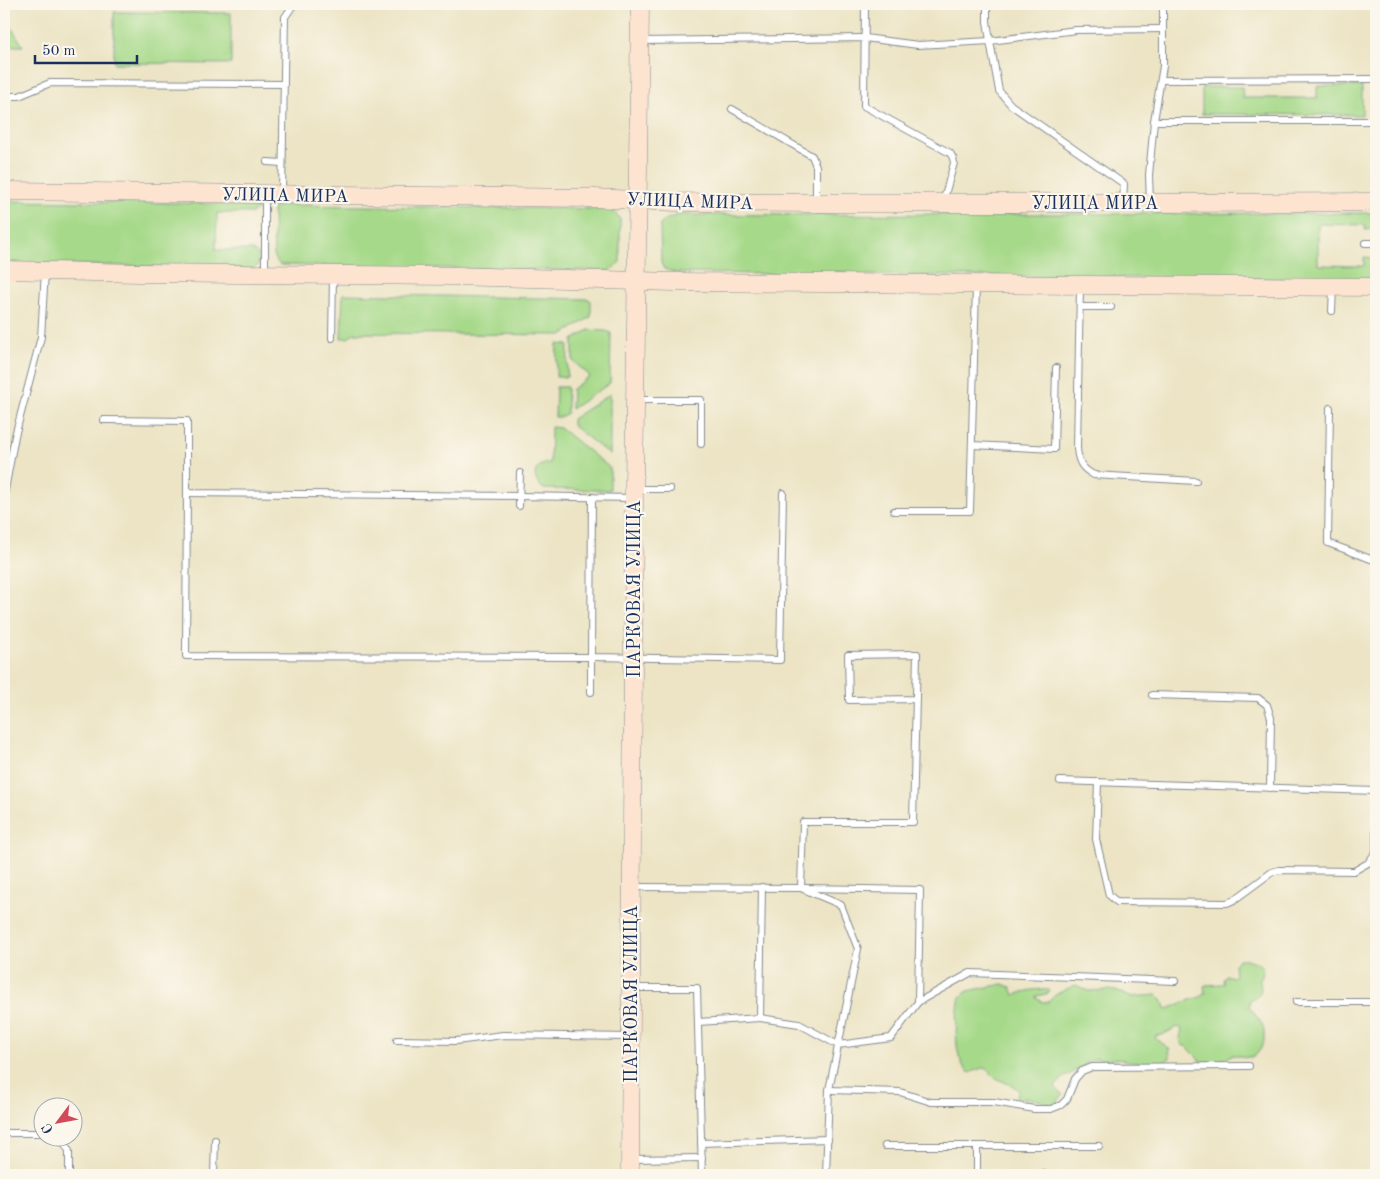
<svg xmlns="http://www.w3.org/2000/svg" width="1380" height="1179" font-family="'Old Standard TT',serif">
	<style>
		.green { fill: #a6d989; stroke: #608474 }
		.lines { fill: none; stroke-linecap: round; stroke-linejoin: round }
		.lane-casing { stroke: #848a91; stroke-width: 8 }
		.secondary-casing { stroke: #848a91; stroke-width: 19 }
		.lane { stroke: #fff; stroke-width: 6 }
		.secondary { stroke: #fde4d1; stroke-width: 18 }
		.labels { text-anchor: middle; stroke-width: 4.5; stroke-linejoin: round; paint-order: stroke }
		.street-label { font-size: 18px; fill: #1b2f5e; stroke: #fbf7ec }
	</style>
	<rect width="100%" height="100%" fill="#fbf7ec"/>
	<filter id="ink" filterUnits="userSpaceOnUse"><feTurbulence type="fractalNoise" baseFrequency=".02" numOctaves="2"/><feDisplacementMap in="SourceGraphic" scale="10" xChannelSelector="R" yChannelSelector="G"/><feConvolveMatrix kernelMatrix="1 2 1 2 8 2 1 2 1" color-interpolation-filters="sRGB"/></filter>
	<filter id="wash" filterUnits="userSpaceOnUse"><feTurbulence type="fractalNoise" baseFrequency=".0096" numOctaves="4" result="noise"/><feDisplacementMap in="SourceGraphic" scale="20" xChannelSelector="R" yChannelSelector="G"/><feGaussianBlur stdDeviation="1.12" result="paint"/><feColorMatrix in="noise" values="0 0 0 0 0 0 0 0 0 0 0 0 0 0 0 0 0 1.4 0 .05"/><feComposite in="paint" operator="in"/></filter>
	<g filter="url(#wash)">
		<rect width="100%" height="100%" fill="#ece4c4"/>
		<g class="green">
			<path d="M114,12L231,13V64L114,63Z"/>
			<path d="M4,15L23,46H4Z"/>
			<path d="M1317,86H1362V115L1202,114V87H1242L1243,98H1317Z"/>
			<path d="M4,201L252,204L257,207V210L252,213H217L216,250H252L259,255L258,265L253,269L4,263Z"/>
			<path d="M279,205L606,209L615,212L620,219V262L615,267L608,271L280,265L274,258L273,209Z"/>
			<path d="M1372,213L1376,215V229L1365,230V225L1318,224V265L1364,266V257L1376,258V278L1370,280L676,273L664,269L661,263L660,225L667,219L678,215Z"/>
			<path d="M343,294L589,299L591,301V317L562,335L354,333L348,338H341Z"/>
			<path d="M589,330L606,331L611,333L610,383L571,409L572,389L590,376L573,361V340Z"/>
			<path d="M557,344L568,345L567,377H556Z"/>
			<path d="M556,387H567V413L561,417H555Z"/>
			<path d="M610,394V455L572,425V419Z"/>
			<path d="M551,427L560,428L610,468V490L544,489C530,479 533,464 550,463Z"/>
			<path d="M1239,959C1248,958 1267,963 1262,975C1261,980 1259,976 1260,982C1261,987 1261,989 1260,994L1250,1000L1249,1006L1262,1024L1264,1030V1041L1260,1050L1254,1057H1247L1232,1055L1215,1063L1202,1062L1187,1047L1182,1045L1180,1038L1182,1029L1178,1027L1162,1035L1155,1036L1156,1039L1169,1048L1170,1058L1163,1063H1144L1116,1059H1101L1096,1058L1063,1078L1055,1087L1063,1095L1057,1102L1051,1105C1040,1101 1030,1095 1019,1100L1016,1097L1019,1091L1015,1087L994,1077L988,1069L982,1068L970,1073C951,1061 956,1015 960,997L968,991L1003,984L1011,987L1014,995C1027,991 1035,988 1049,990L1050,992L1046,994L1036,996V998L1043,1002H1048L1056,994L1076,985L1088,991L1109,990L1116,991L1130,997L1157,995L1162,1000L1165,1008L1168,1009L1184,1002L1200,997L1205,993L1204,986L1206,985L1221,984L1224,983L1223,979L1226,975L1233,977L1235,975L1234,964Z"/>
		</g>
	</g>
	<g filter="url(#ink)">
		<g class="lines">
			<g class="lane-casing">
				<g id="lane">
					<path d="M865,4L864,106L950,153L953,158L954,163L943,202"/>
					<path d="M987,4V21L990,41L1076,30L1163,29"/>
					<path d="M1163,4V66L1154,121H1376"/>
					<path d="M641,41L865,38L918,45L990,41L999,91L1011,105L1124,184L1123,202"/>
					<path d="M1161,80L1376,79"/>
					<path d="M4,96H19L50,83L284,84"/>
					<path d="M732,109L812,156L816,166V202"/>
					<path d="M267,162L282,163"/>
					<path d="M282,193L285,17L294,4"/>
					<path d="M1150,202L1149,175L1154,121"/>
					<path d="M1365,243H1376"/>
					<path d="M265,273V195"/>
					<path d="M1080,287L1077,448C1078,462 1082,469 1094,475L1196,481"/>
					<path d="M1080,307H1111"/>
					<path d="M1332,311L1333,288"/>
					<path d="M332,338L333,276"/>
					<path d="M636,400H701V444"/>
					<path d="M1330,408L1328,543L1376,561"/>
					<path d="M104,420L187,421V493L519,496L633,498"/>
					<path d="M972,445L1054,449L1056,368"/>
					<path d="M635,489H670"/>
					<path d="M187,493L186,656L591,657V692"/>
					<path d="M4,495L15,436L41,337L45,271"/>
					<path d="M592,497L591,657L780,660L783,493"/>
					<path d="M519,506L520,473"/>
					<path d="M894,511H970L976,286"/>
					<path d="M1152,695L1258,698L1267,705L1271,718L1270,788"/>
					<path d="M1060,781L1376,791"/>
					<path d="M1098,782L1096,839L1109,895L1117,902L1227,903L1234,900L1272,872L1279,870L1354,871L1368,863L1376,852V828"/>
					<path d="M633,887L801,888L803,822H913L917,654L848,655L849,700L916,699"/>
					<path d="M801,888L841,905L858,949L829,1090L826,1175"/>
					<path d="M805,888L920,890L918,1002"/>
					<path d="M633,988H697L702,1175"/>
					<path d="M1296,1002H1376"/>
					<path d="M760,1018L799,1024L838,1045L891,1038L918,1002L970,973L1175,981"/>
					<path d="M698,1022L760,1018L762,887"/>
					<path d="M397,1040L456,1041L503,1035L629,1037"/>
					<path d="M829,1090L900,1092L931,1102H994L1034,1109H1051L1061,1105L1067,1099L1075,1079L1082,1071L1092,1067L1249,1066"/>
					<path d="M4,1133H42"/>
					<path d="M60,1136L69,1151V1175"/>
					<path d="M701,1143L828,1139"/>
					<path d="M885,1146H977"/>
					<path d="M631,1159L702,1158"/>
					<path d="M214,1175L215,1140"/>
					<path d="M977,1175V1146H1099"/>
					<path d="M1005,1175V1174"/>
					<path d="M1044,1175V1174"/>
				</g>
			</g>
			<g class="secondary-casing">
				<g id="secondary">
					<path d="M4,191L594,198L675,202L816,203H1150L1376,202"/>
					<path d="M4,270L139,273L451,276L675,282L1376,287"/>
					<path d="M630,1175L634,489L640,4"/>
				</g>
			</g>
			<use href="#lane" class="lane"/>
			<use href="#secondary" class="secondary"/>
		</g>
	</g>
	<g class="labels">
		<g class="street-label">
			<text transform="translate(285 195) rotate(1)" y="6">УЛИЦА МИРА</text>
			<text transform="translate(690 201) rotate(2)" y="6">УЛИЦА МИРА</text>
			<text x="1095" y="209">УЛИЦА МИРА</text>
			<text transform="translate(634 589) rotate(-90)" y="6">ПАРКОВАЯ УЛИЦА</text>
			<text transform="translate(631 994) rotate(-90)" y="6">ПАРКОВАЯ УЛИЦА</text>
		</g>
	</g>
	<rect width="1380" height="1179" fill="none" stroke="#fbf7ec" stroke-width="20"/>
	<g transform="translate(58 1122) rotate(238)"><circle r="24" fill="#fbf7ec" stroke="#a1a7b3"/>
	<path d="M0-4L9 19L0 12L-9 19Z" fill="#d1495b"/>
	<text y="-8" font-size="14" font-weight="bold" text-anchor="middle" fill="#1b2f5e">С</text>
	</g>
	<path d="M35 55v8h102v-8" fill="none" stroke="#1b2f5e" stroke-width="2.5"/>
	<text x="42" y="55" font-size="15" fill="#1b2f5e" stroke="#fbf7ec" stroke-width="4" paint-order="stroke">50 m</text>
</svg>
